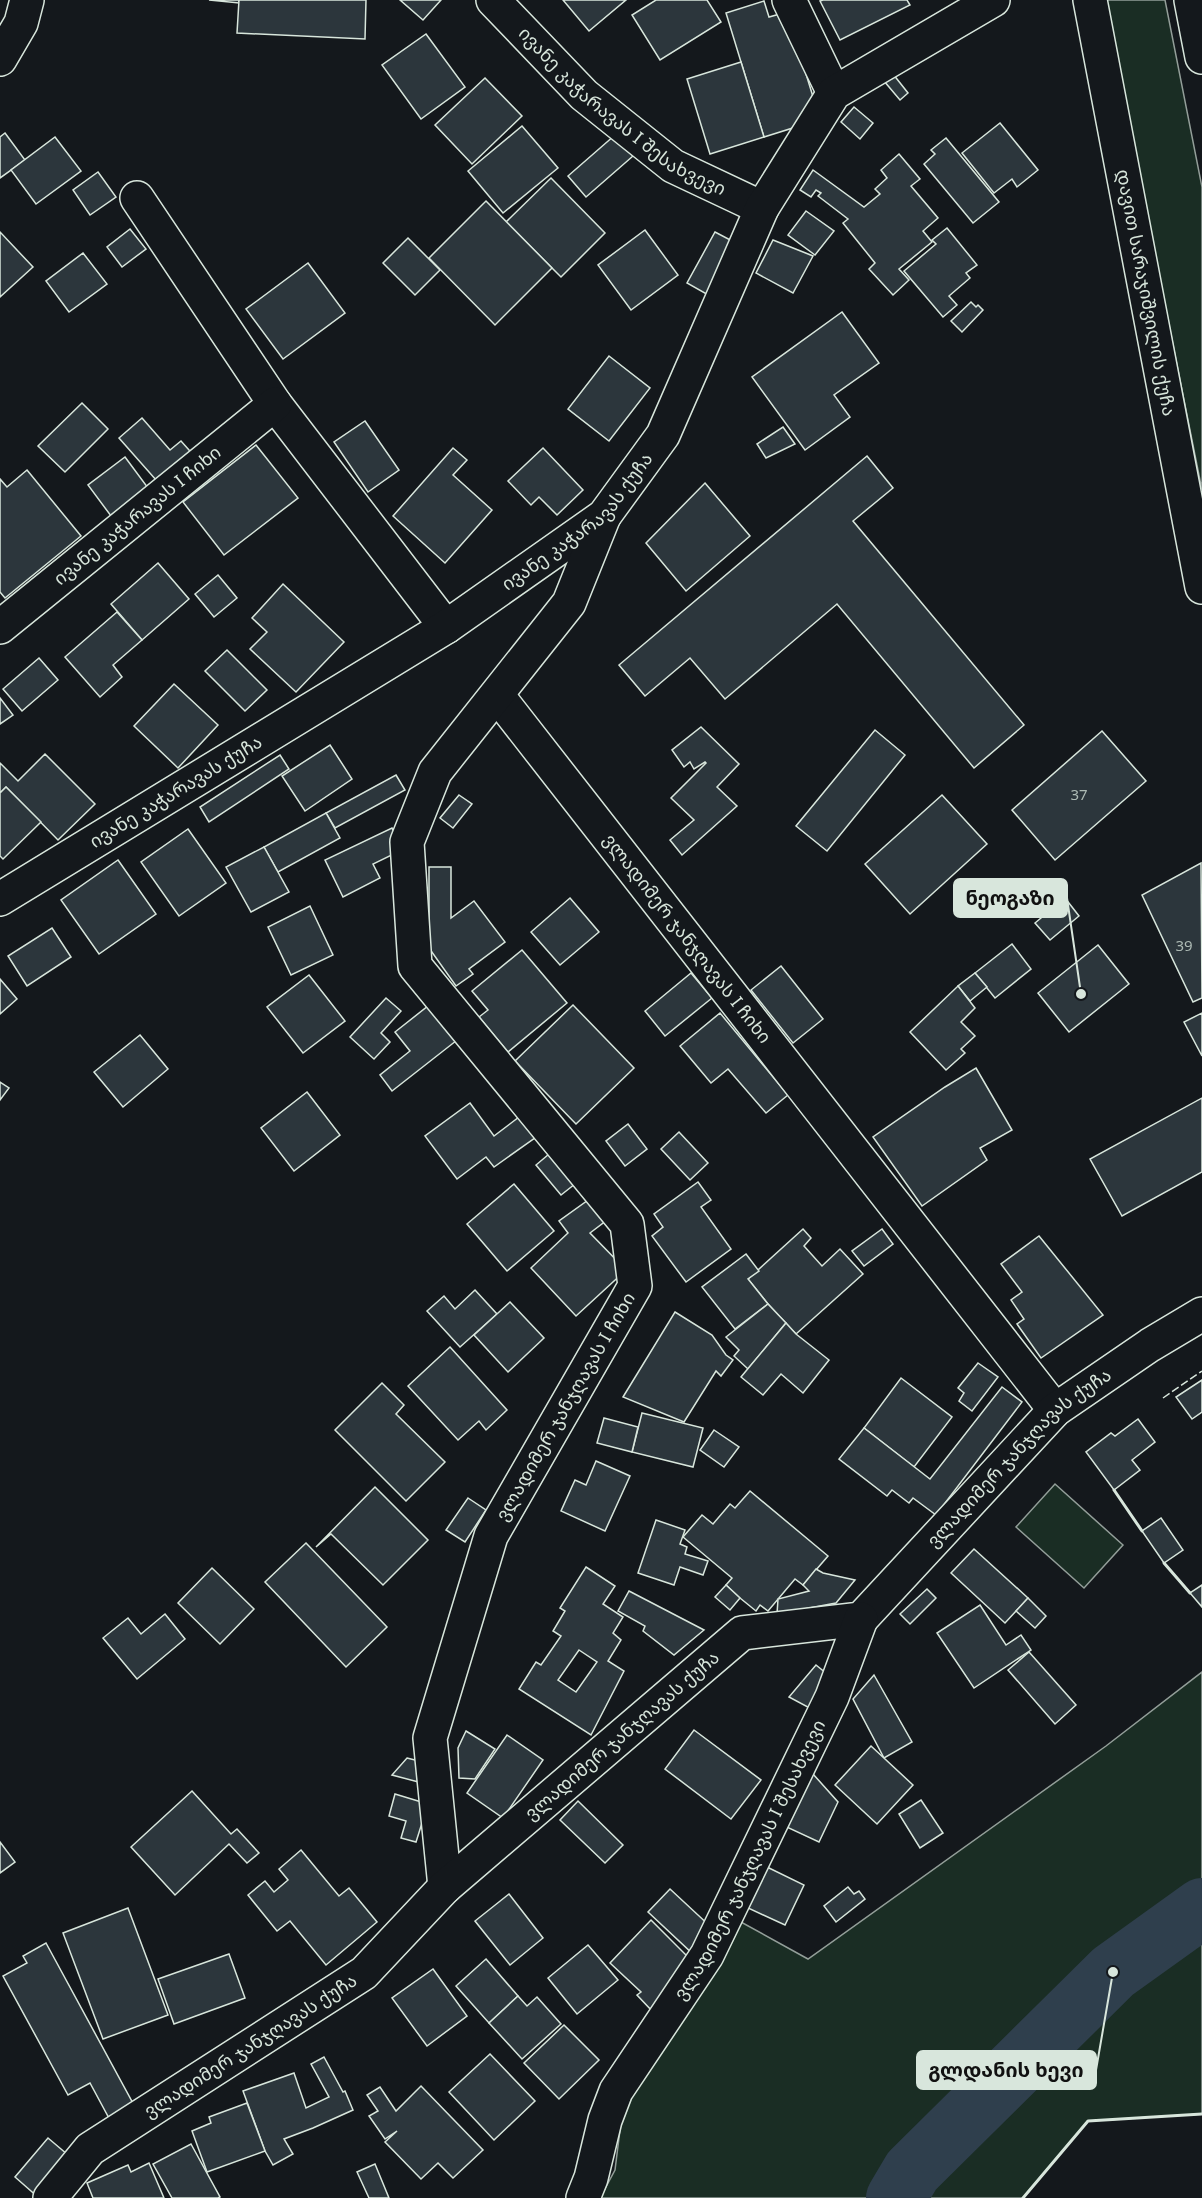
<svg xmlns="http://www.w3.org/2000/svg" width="1202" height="2198" font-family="Georgia,'Noto Sans Georgian',serif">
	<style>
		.green { fill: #1a2d24; stroke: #939e99; stroke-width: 1.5 }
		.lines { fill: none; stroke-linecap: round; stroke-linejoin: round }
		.river { stroke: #2f3f4d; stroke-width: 60 }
		.building { fill: #2c363c; stroke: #d8e6dc; stroke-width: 1.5; fill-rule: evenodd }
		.minor-casing { stroke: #d8e6dc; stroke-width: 36 }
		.major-casing { stroke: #d8e6dc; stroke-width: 36 }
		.minor { stroke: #14181c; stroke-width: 33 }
		.major { stroke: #14181c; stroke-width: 33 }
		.fence { stroke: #d8e6dc; stroke-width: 1.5; stroke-dasharray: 8 3; stroke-linecap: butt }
		.wall { stroke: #d8e6dc; stroke-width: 3 }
		.labels { text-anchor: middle; stroke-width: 4.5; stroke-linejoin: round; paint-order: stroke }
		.number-label { font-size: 15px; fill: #adbab4 }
		.street-label { font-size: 18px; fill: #d8e6dc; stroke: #14181c }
		.leader { fill: none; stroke: #d8e6dc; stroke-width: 2 }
		.callout-dot { fill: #d8e6dc; stroke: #14181c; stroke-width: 2 }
		.callout { fill: #d8e6dc; stroke: #d8e6dc; stroke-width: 2 }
		.callout-label { font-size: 20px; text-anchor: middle; font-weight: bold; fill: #111 }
	</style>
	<rect width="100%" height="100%" fill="#14181c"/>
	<g class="green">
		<path d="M1104,0H1165L1202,187V490Z"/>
		<path d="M1055,1484L1123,1545L1084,1588L1016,1527Z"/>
		<path d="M1202,1672V2114L1088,2121L1023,2198H600L615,2170L624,2098L741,1922L808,1959L1106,1746Z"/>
	</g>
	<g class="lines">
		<path class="river" d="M896,2198L912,2171L1113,1972L1202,1908"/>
	</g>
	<g class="building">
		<path d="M209,0H239V3Z"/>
		<path d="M239,0H366L365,39L237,33Z"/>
		<path d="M400,0H441L423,20Z"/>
		<path d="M563,0H626L589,31Z"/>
		<path d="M656,0H707L721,22L660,60L632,15Z"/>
		<path d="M823,0H907L910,5L840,40L820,1Z"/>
		<path d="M764,1L769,17L787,12L814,100L799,126L764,137L726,13Z"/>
		<path d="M426,34L465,87L421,119L382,65Z"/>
		<path d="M741,62L764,137L710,154L687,79Z"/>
		<path d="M893,74L908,93L900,100L884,81Z"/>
		<path d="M485,78L522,116L472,164L435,125Z"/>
		<path d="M854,107L873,123L860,139L841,122Z"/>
		<path d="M1000,123L1038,170L1017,187L1012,179L994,193L962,153Z"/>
		<path d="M522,126L558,168L503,213L468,171Z"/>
		<path d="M5,133L25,160L0,178V137Z"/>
		<path d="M615,135L633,156L586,197L568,176Z"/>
		<path d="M55,137L81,171L36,204L11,170Z"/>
		<path d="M946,138L999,202L973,223L924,164L935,154L931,150Z"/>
		<path d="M899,154L920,179L911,186L938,218L923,231L932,242L899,269L909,280L893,295L869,269L875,263L843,223L848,219L818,196L821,193L816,190L811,197L800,190L813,170L864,207L880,194L875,189L887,178L881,170Z"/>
		<path d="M98,172L116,197L90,215L73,190Z"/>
		<path d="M551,178L605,233L561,277L506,222Z"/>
		<path d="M486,201L552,268L495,325L429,258Z"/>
		<path d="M806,211L834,231L815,255L788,235Z"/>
		<path d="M947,228L977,265L966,273L970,278L949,296L957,305L943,317L904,271L936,244L932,240Z"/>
		<path d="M130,229L146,249L122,267L107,247Z"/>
		<path d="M645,230L678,275L631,310L598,265Z"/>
		<path d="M0,232L33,267L0,297Z"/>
		<path d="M715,232L738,244L710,296L687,283Z"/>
		<path d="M408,238L440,270L415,295L383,263Z"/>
		<path d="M773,240L813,256L793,293L756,273Z"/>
		<path d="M83,253L107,284L69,312L46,281Z"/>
		<path d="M308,263L345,313L283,359L246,309Z"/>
		<path d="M971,302L976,307L978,305L983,310L962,332L951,321Z"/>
		<path d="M842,312L879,363L834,395L850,417L805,450L752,377Z"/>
		<path d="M609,356L650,388L609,441L568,409Z"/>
		<path d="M82,403L108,429L65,472L38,446Z"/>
		<path d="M142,418L170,450L181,441L197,459L164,489L119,438Z"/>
		<path d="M365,421L399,470L368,492L334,442Z"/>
		<path d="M783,427L795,444L766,458L757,444Z"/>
		<path d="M256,445L298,498L224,555L183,502Z"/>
		<path d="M453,448L467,460L453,475L492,510L445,563L393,516Z"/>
		<path d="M543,448L583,490L557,515L539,497L531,505L508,481Z"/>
		<path d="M867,456L893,488L853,521L1024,725L974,768L837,604L725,699L690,658L645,696L619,665Z"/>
		<path d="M125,457L154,496L117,524L88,485Z"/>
		<path d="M27,470L81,536L5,598L0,592V479L7,487Z"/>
		<path d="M705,483L750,536L686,591L646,543Z"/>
		<path d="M158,563L189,599L142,640L111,604Z"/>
		<path d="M218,575L237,598L214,617L195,594Z"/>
		<path d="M283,584L344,642L296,692L250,649L267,632L252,618Z"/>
		<path d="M117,612L142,640L113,665L122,677L100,697L65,657Z"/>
		<path d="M227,650L267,690L245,711L205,671Z"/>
		<path d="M39,658L58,680L22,711L3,689Z"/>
		<path d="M174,684L218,725L178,768L134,726Z"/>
		<path d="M0,698L13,715L0,724Z"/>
		<path d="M701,727L739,764L717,787L737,806L682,855L670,840L694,820L671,798L706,763L705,762L694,769L690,762L684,767L672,750Z"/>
		<path d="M875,730L905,755L827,851L796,826Z"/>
		<path d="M1102,731L1146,781L1055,860L1012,810Z"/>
		<path d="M330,745L352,779L305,811L282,776Z"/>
		<path d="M45,754L95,804L58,840L6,787L0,793V763L18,781Z"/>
		<path d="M280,755L289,769L209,822L200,807Z"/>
		<path d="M396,775L405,790L335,828L326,813Z"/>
		<path d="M6,787L41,822L3,859L0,856V793Z"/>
		<path d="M459,795L472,804L453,828L440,818Z"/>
		<path d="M942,795L987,844L910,914L865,864Z"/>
		<path d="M326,813L340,838L278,872L264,847Z"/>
		<path d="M392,828L402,850L373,864L380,878L343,897L325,860Z"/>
		<path d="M188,829L226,883L179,916L141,862Z"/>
		<path d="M264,847L289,892L251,912L226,867Z"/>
		<path d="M118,860L156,914L99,954L61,900Z"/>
		<path d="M1201,863L1202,998L1193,1002L1142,895Z"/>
		<path d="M429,867H451V918L474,901L505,942L469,969L473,974L456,986L429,948Z"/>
		<path d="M570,898L599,932L560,965L531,932Z"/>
		<path d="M1065,898L1079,916L1050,940L1035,923Z"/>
		<path d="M310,906L333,955L291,975L268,927Z"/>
		<path d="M52,928L71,957L27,986L8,956Z"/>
		<path d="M1012,944L1031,969L995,998L975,973Z"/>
		<path d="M1098,945L1129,984L1069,1032L1038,993Z"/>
		<path d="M522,950L567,1003L508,1052L479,1017L488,1010L472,991Z"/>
		<path d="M781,966L823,1019L793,1043L751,990Z"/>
		<path d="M691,973L712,998L665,1036L645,1011Z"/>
		<path d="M975,973L987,987L970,1001L958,986Z"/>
		<path d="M309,975L345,1021L303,1053L267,1007Z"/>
		<path d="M0,979L17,999L0,1014Z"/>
		<path d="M958,986L975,1008L961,1022L975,1036L961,1049L965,1053L946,1070L910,1032Z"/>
		<path d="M386,998L401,1011L381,1033L390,1042L374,1059L350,1037Z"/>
		<path d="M433,1002L461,1037L392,1091L380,1075L410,1051L395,1032Z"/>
		<path d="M573,1005L634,1068L576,1124L515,1061Z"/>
		<path d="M720,1013L788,1095L766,1113L728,1069L711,1083L680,1046Z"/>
		<path d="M1202,1013V1056L1184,1022Z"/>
		<path d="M140,1035L168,1069L123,1107L94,1072Z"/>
		<path d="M976,1068L1012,1130L980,1148L987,1160L922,1206L873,1137L945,1087Z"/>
		<path d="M0,1082L9,1088L0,1100Z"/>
		<path d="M307,1092L340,1135L294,1171L261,1128Z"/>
		<path d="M1202,1098V1172L1122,1216L1090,1159Z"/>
		<path d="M470,1103L494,1136L523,1114L539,1135L494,1167L486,1157L457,1179L425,1136Z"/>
		<path d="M628,1124L647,1149L625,1166L606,1141Z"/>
		<path d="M679,1132L708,1163L690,1180L661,1149Z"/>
		<path d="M555,1149L580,1180L561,1195L536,1165Z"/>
		<path d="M698,1182L711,1200L701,1207L731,1249L686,1282L652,1236L663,1227L654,1214Z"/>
		<path d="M514,1184L554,1231L507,1271L467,1224Z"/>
		<path d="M591,1198L607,1220L590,1233L626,1270L576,1316L531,1268L568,1233L559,1221Z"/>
		<path d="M803,1229L811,1238L804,1246L822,1266L840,1249L863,1274L796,1334L768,1304L748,1279Z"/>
		<path d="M882,1229L893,1244L864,1266L852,1251Z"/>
		<path d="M1039,1236L1103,1315L1041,1358L1017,1324L1024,1319L1011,1300L1022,1292L1001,1264Z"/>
		<path d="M746,1254L759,1271L748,1279L768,1304L735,1329L702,1287Z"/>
		<path d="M475,1290L497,1314L460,1347L427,1311L444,1296L455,1309Z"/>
		<path d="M510,1302L544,1338L508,1372L474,1335Z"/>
		<path d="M768,1304L786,1323L748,1369L734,1356L739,1350L726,1337Z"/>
		<path d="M675,1312L712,1335L726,1355L733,1360L721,1376L716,1371L684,1422L623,1397Z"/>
		<path d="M786,1323L796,1334L829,1360L803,1393L781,1374L763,1395L741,1377Z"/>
		<path d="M450,1347L507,1410L486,1430L479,1421L458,1440L408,1386Z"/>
		<path d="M978,1363L998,1377L972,1411L959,1401L964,1393L958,1388Z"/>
		<path d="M901,1378L952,1417L914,1467L864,1428Z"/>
		<path d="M1202,1380V1412L1192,1419L1176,1397Z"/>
		<path d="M382,1383L404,1405L396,1414L445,1462L406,1501L335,1430Z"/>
		<path d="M1002,1387L1022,1402L936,1515L913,1498L909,1503L892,1490L887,1496L839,1459L864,1428L930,1479Z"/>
		<path d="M642,1413L703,1428L693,1467L632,1452Z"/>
		<path d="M604,1418L638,1427L632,1452L597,1443Z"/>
		<path d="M1138,1419L1155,1442L1132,1460L1140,1470L1114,1490L1086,1452L1111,1433L1115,1436Z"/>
		<path d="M714,1430L739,1447L724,1467L700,1450Z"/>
		<path d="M596,1461L630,1476L605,1531L561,1511L575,1480L586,1485Z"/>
		<path d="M375,1487L428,1540L383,1585L331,1534L316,1547Z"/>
		<path d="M750,1491L828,1556L803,1585L795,1579L768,1611L760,1605L756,1611L740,1598L726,1585L732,1578L683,1537L702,1515L713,1524L730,1504L735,1508Z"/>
		<path d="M468,1498L486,1510L465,1542L446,1530Z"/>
		<path d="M1161,1518L1183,1550L1164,1563L1142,1531Z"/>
		<path d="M656,1520L685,1530L680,1544L687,1547L685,1554L708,1561L703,1575L680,1567L674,1585L638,1573Z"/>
		<path d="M306,1543L387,1627L346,1667L265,1582Z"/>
		<path d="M974,1549L1028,1598L1005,1623L951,1573Z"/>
		<path d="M586,1567L615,1586L603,1604L623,1617L613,1633L621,1640L608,1661L624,1671L591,1735L519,1689L536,1662L541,1665L561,1636L553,1631L565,1611L560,1608ZM579,1650L597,1662L576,1692L558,1680Z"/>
		<path d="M212,1568L254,1609L220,1644L178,1603Z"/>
		<path d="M816,1569L823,1573L855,1580L836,1603L777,1614L778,1599L809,1591L803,1585Z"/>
		<path d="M726,1585L740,1598L730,1610L715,1597Z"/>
		<path d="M1202,1585V1607L1190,1593Z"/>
		<path d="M927,1589L936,1598L910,1624L900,1614Z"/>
		<path d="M629,1591L704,1630L674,1655L643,1631L645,1626L618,1611Z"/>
		<path d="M1028,1598L1046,1616L1035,1628L1016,1611Z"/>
		<path d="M980,1605L1006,1645L1021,1635L1031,1650L974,1688L937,1633Z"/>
		<path d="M165,1614L185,1639L137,1679L103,1638L128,1618L141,1634Z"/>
		<path d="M1029,1652L1076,1705L1055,1724L1008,1670Z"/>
		<path d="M816,1665L832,1678L817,1712L789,1697Z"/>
		<path d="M874,1675L912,1742L884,1758L853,1699Z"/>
		<path d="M694,1730L761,1780L731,1819L665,1769Z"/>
		<path d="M466,1731L495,1749L475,1779L459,1778L458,1748Z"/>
		<path d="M507,1735L543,1760L503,1818L467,1793Z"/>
		<path d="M871,1746L913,1785L877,1824L835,1785Z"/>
		<path d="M407,1758L427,1763L426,1784L392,1775Z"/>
		<path d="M805,1765L838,1802L819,1842L778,1823Z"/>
		<path d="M192,1791L231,1834L237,1829L259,1853L247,1863L229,1844L175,1895L131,1847Z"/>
		<path d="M395,1794L428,1804L416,1842L401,1838L406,1821L389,1816Z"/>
		<path d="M921,1800L943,1833L920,1848L899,1814Z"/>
		<path d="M578,1801L623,1845L605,1863L560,1820Z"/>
		<path d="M0,1842L15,1862L0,1873Z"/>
		<path d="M301,1850L339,1896L349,1888L377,1922L326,1965L290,1921L277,1931L248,1895L265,1881L274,1892L288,1880L279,1869Z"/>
		<path d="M767,1867L804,1885L785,1925L748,1908Z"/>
		<path d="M848,1887L854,1894L859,1891L865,1899L836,1922L824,1906Z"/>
		<path d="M670,1889L712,1928L693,1954L648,1912Z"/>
		<path d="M509,1894L543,1938L510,1965L475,1921Z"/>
		<path d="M128,1908L168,2015L103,2039L63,1933Z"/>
		<path d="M651,1920L691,1960L654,2013L637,1995L641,1992L610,1963Z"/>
		<path d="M46,1943L135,2107L110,2120L90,2083L68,2095L3,1976L27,1963L23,1956Z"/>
		<path d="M588,1945L618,1980L577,2014L548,1978Z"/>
		<path d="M229,1954L245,1998L174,2024L158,1979Z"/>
		<path d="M486,1959L518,1996L489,2023L456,1986Z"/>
		<path d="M433,1969L467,2016L427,2046L392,1998Z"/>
		<path d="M518,1996L527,2006L537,1997L561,2024L522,2059L489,2023Z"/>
		<path d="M564,2025L599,2060L559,2099L524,2063Z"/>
		<path d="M490,2054L535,2101L494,2140L449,2092Z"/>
		<path d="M324,2057L343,2092L345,2091L353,2110L313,2128L284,2139L293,2154L273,2165L265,2151L243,2091L294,2073L306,2108L329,2097L311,2064Z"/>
		<path d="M421,2086L483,2150L453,2178L438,2163L421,2179L385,2142L397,2131L385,2139L369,2116L378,2111L367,2095L380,2087L396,2111Z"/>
		<path d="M247,2103L265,2151L207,2172L192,2131L211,2123L209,2117Z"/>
		<path d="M48,2138L74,2160L39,2198L15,2177Z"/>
		<path d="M191,2144L220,2197L218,2198H172L153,2164Z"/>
		<path d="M149,2163L164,2198H93L87,2183L128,2165L131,2172Z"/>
		<path d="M375,2164L389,2198H369L357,2172Z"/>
	</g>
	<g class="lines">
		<g class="minor-casing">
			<g id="minor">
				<path id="s1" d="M493,0L584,95L673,166L762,208"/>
				<path d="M789,0L834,93"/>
				<path d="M0,59L21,23L27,0"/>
				<path d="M137,198L275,404L446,627"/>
				<path id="s2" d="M0,627L275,404"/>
				<path id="s3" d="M497,695L1055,1410"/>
				<path id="s4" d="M0,899L446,627L604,516L663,435L762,208L834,93L993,0"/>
				<path id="s5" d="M445,1887L430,1738L491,1536L635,1286L627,1224L415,966L407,842L435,772L569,603L604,516"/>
				<path id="s6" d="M50,2198L90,2149L364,1973L445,1887L742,1633L861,1619L1055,1410L1150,1345L1202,1314"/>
				<path id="s7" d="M583,2198L591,2178L605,2120L616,2091L707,1955L832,1697L861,1619"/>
			</g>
		</g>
		<g class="major-casing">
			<g id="major">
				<path id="s8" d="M1090,0L1202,587"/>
				<path d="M1191,0L1202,57"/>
			</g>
		</g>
		<use href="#minor" class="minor"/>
		<use href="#major" class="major"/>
		<path class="fence" d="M1163,1398L1202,1371"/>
		<g class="wall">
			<path d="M1114,1490L1142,1531"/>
			<path d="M1164,1563L1190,1593"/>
			<path d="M1023,2198L1088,2121L1202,2114"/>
		</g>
	</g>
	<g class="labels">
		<g class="number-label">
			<text x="1079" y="800">37</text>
			<text x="1184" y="951">39</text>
		</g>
		<g class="street-label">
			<text dy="6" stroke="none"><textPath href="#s1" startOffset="172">ივანე კაჭარავას I შესახვევი</textPath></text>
			<text dy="6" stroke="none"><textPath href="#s8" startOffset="298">დავით სარაჯიშვილის ქუჩა</textPath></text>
			<text dy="6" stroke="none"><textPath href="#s2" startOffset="177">ივანე კაჭარავას I ჩიხი</textPath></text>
			<text dy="6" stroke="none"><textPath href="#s4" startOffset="692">ივანე კაჭარავას ქუჩა</textPath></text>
			<text dy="6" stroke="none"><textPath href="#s4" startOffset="206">ივანე კაჭარავას ქუჩა</textPath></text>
			<text dy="6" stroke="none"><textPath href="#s3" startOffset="309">ვლადიმერ ჯანჯღავას I ჩიხი</textPath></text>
			<text dy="6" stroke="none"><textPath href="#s5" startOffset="510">ვლადიმერ ჯანჯღავას I ჩიხი</textPath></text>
			<text dy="6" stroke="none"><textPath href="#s6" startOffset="1244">ვლადიმერ ჯანჯღავას ქუჩა</textPath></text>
			<text dy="6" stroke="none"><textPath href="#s6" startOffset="740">ვლადიმერ ჯანჯღავას ქუჩა</textPath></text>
			<text dy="6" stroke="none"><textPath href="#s7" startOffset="380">ვლადიმერ ჯანჯღავას I შესახვევი</textPath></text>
			<text dy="6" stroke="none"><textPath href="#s6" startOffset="254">ვლადიმერ ჯანჯღავას ქუჩა</textPath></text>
		</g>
	</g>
	<path class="leader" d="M1081 994L1067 898M1113 1972L1096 2070"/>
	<g class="callout-dot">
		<circle cx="1081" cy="994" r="6"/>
		<circle cx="1113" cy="1972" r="6"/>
	</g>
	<g class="callout">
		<rect x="954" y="879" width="113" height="38" rx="6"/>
		<rect x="917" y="2051" width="179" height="38" rx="6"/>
	</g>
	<g class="callout-label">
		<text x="1010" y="905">ნეოგაზი</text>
		<text x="1006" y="2077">გლდანის ხევი</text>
	</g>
</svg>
